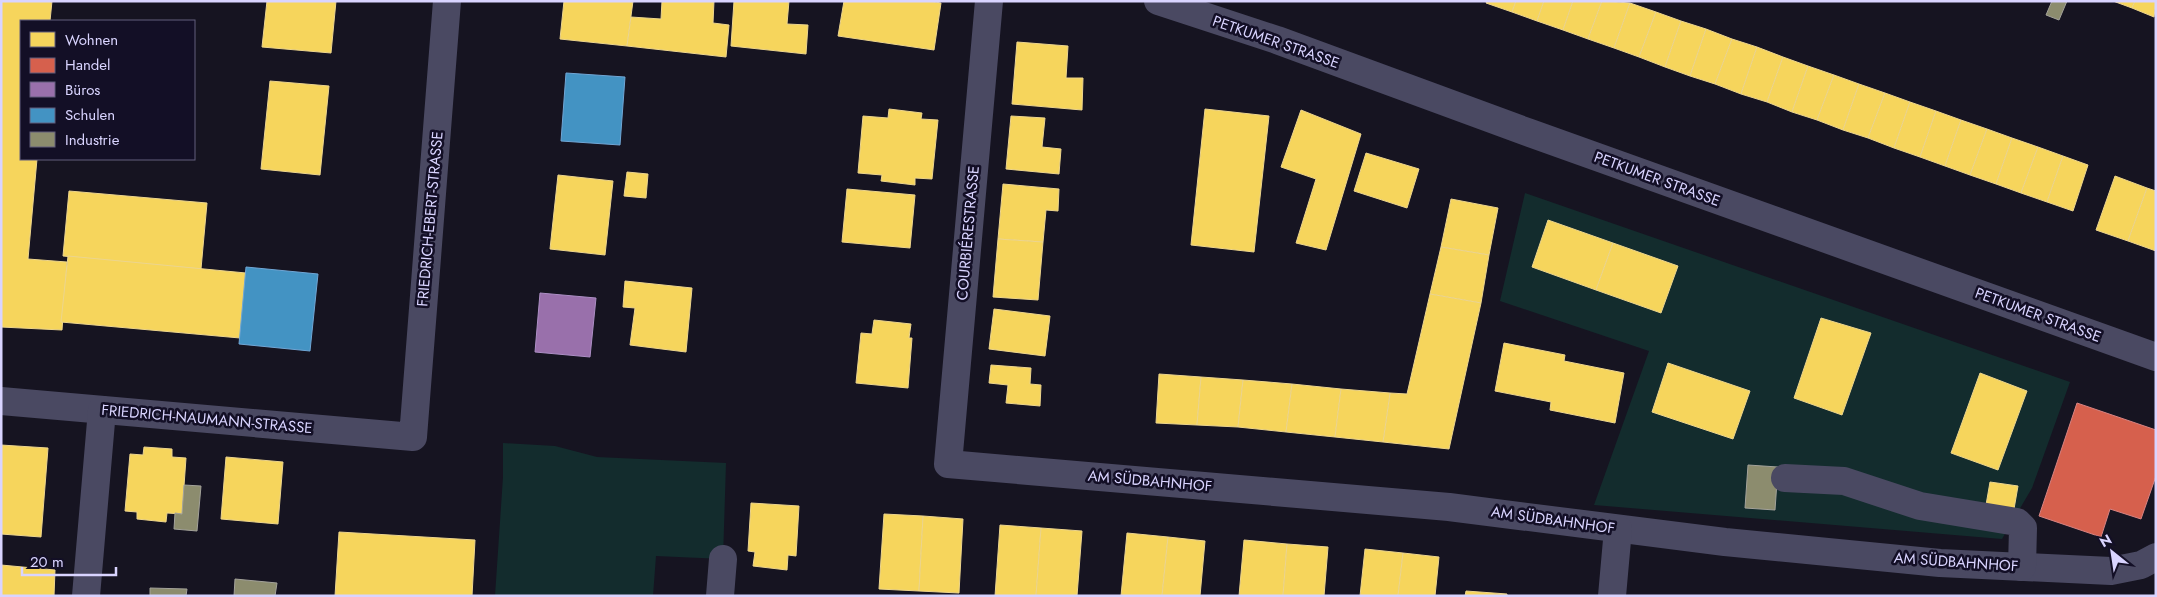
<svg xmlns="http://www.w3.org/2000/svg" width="2157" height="597" font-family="Jost,sans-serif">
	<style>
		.green { fill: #132c2d }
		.homes { fill: #f6d55c; stroke: #edd58d }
		.shops { fill: #d6604d; stroke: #d78382 }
		.offices { fill: #9970ab; stroke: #ac8ec4 }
		.schools { fill: #4393c3; stroke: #70a6d5 }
		.industry { fill: #8c8c6e; stroke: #a3a29a }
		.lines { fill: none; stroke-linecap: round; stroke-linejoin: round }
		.minor { stroke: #4a4962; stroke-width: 28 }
		.labels { text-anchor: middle; stroke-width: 5; stroke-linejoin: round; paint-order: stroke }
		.street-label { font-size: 15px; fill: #d9d4ff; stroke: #130f26 }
	</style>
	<rect width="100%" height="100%" fill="#161421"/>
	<g class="green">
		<path d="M1525,193L2070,382L2032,488L2002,539L1594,505L1649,351L1500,301Z"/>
		<path d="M503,443L555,446L597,457L726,463L723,559L656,556L653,596H495L503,477Z"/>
	</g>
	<g class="homes">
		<path d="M1,1H52L50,21H21V159H37L28,259L67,262L62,330L1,327Z"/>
		<path d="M267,1H336L331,53L262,47Z"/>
		<path d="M564,1H633L627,46L560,39Z"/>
		<path d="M662,1H714L713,23L729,25L726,57L627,46L631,17L661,19Z"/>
		<path d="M734,1H789L787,24L808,25L806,54L731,46Z"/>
		<path d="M844,1H929L941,3L934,50L838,36Z"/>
		<path d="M1487,1H1516L1512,12L1486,3Z"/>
		<path d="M1516,1H1544L1537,21L1512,12Z"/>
		<path d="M1544,1H1573L1563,30L1537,21Z"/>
		<path d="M1573,1H1602L1588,39L1563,30Z"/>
		<path d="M1602,1L1630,3L1614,48L1588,39Z"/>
		<path d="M2113,1H2135L2132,8Z"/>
		<path d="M2135,1H2156L2154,17L2132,8Z"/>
		<path d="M1630,3L1656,12L1639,57L1614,48Z"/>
		<path d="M1656,12L1681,21L1665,67L1639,57Z"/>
		<path d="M1681,21L1706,29L1690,76L1665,67Z"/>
		<path d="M1706,29L1732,39L1715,84L1690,76Z"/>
		<path d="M1732,39L1757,47L1741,94L1715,84Z"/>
		<path d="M1017,42L1068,46L1066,78H1083L1082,110L1012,104Z"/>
		<path d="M1757,47L1783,57L1767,102L1741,94Z"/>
		<path d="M1783,57L1808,66L1792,112L1767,102Z"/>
		<path d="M1808,66L1834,75L1817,120L1792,112Z"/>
		<path d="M1834,75L1859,84L1843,130L1817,120Z"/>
		<path d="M270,81L329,86L320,175L261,169Z"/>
		<path d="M1859,84L1885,93L1868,138L1843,130Z"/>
		<path d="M1885,93L1910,102L1894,148L1868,138Z"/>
		<path d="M1910,102L1936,111L1920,157L1894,148Z"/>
		<path d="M889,109L922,113L921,119L938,120L932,179L915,178V185L881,181L882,175L858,173L863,116L888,118Z"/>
		<path d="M1205,109L1269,116L1254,252L1191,245Z"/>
		<path d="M1301,110L1361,134L1326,250L1296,243L1316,179L1281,167Z"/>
		<path d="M1936,111L1961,120L1945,166L1920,157Z"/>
		<path d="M1011,116L1045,118L1042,147L1061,149L1059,174L1006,169Z"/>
		<path d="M1961,120L1987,129L1970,175L1945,166Z"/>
		<path d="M1987,129L2012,138L1996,184L1970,175Z"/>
		<path d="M2012,138L2038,147L2021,193L1996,184Z"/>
		<path d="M2038,147L2063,156L2047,202L2021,193Z"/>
		<path d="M1366,153L1419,169L1407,208L1354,191Z"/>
		<path d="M2063,156L2088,165L2073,211L2047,202Z"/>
		<path d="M627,172L648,174L646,198L624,196Z"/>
		<path d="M558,175L613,181L605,255L550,249Z"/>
		<path d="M2115,176L2147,188L2128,241L2096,230Z"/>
		<path d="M1003,184L1059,189L1058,211L1046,210L1043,242L998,239Z"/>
		<path d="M2147,188L2156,191V251L2128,241Z"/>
		<path d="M847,189L915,195L910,248L842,242Z"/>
		<path d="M69,191L207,203L201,269L63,256Z"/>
		<path d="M1451,199L1498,208L1489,255L1441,247Z"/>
		<path d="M1548,220L1613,243L1596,290L1532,267Z"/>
		<path d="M998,239L1043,242L1038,300L993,297Z"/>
		<path d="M1613,243L1678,266L1661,313L1596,290Z"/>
		<path d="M1441,247L1489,255L1481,303L1430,294Z"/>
		<path d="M68,256L246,273L240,338L61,322Z"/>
		<path d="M625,281L692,288L686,352L630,345L635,308L623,307Z"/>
		<path d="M1430,294L1481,303L1449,449L1383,442L1390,393L1407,394Z"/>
		<path d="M994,309L1050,316L1045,356L989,349Z"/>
		<path d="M1821,318L1871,333L1842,415L1794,398Z"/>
		<path d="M874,320L911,324L909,338H912L908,388L856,383L861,333L872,334Z"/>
		<path d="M1504,343L1565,355L1564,361L1624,373L1615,423L1550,410L1551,402L1495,391Z"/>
		<path d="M1668,363L1750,391L1733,439L1652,412Z"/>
		<path d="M991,365L1031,368L1030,384L1041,385L1040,406L1006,403L1008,385L989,383Z"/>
		<path d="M1980,373L2027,391L1998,470L1951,453Z"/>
		<path d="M1159,374L1201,377L1197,425L1156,423Z"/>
		<path d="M1201,377L1243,380L1238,427L1197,425Z"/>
		<path d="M1243,380L1292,384L1286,432L1238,427Z"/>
		<path d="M1292,384L1341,389L1335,437L1286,432Z"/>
		<path d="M1341,389L1390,393L1383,442L1335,437Z"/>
		<path d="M1,445L48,448L41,537L1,534Z"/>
		<path d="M144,447L172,449V457L186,458L182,514L167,513L166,522L137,519V512L125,511L130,454L143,455Z"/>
		<path d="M226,457L283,462L278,524L221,519Z"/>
		<path d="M1990,482L2018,486L2014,509L1986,505Z"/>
		<path d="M751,503L799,506L796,556L788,555L787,570L753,566L755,552L748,551Z"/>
		<path d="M884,514L923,516L919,591L879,589Z"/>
		<path d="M923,516L963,519L959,593L919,591Z"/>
		<path d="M1000,525L1041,528L1036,596H995Z"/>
		<path d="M1041,528L1082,531L1077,596H1036Z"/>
		<path d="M339,532L475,540L472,596H335Z"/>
		<path d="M1127,533L1168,537L1162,596H1121Z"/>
		<path d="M1168,537L1205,541L1200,596H1162Z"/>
		<path d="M1244,540L1287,544L1283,596H1239Z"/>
		<path d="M1287,544L1328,547L1324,596H1283Z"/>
		<path d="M1365,549L1403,553L1398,596H1360Z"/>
		<path d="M1403,553L1439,557L1435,596H1398Z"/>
		<path d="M1,565L55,570L54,596H1Z"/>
		<path d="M1466,591L1507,594V596H1465Z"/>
	</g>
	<path class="shops" d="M2077,403L2156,430V476L2141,519L2110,509L2101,537L2039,516Z"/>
	<path class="offices" d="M540,293L596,298L590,357L535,352Z"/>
	<g class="schools">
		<path d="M566,73L625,77L620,145L561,141Z"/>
		<path d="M246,267L318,274L310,351L239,344Z"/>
	</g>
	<g class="industry">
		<path d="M2052,1H2067L2059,20L2046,15Z"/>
		<path d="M1748,465L1778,467L1775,510L1745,508Z"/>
		<path d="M184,485L201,486L197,531L174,529L175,513L182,514Z"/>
		<path d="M235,579L277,583L275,596H234Z"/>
		<path d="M150,588L187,589L186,596H150Z"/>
	</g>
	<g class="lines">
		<g class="minor">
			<path d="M989,1L948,464L1449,507L1725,542L1940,563L2111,571L2141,565L2156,557"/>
			<path d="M1158,1L1277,40L1530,133L2156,357"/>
			<path d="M1,401L413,437L447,1"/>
			<path d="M1785,478L1844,481L1920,506L2017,522L2023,528L2022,567"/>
			<path d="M86,596L102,410"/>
			<path d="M720,596L723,559"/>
			<path d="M1612,596L1618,529"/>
		</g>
	</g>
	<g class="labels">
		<g class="street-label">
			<text transform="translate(1276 42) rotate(19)" y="5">PETKUMER STRASSE</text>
			<text transform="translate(1657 179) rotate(20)" y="5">PETKUMER STRASSE</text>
			<text transform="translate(430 219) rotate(-85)" y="5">FRIEDRICH-EBERT-STRASSE</text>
			<text transform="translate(968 233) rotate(-85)" y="5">COURBIÉRESTRASSE</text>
			<text transform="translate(2038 315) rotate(20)" y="5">PETKUMER STRASSE</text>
			<text transform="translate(207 419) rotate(5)" y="5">FRIEDRICH-NAUMANN-STRASSE</text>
			<text transform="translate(1150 481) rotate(5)" y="5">AM SÜDBAHNHOF</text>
			<text transform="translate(1553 520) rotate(8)" y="5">AM SÜDBAHNHOF</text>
			<text transform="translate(1956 562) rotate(4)" y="5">AM SÜDBAHNHOF</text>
		</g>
	</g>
	<rect width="2157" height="597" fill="none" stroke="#d9d4ff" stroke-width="5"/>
	<rect x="20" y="20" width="175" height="140" fill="#130f26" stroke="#625e7d"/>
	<rect x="30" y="32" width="25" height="15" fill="#f6d55c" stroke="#625e7d"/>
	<text x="65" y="45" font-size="15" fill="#d9d4ff">Wohnen</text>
	<rect x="30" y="58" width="25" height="15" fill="#d6604d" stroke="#625e7d"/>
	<text x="65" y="70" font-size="15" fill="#d9d4ff">Handel</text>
	<rect x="30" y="82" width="25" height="15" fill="#9970ab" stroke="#625e7d"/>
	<text x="65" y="95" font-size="15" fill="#d9d4ff">Büros</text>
	<rect x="30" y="108" width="25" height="15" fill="#4393c3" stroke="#625e7d"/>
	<text x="65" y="120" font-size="15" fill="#d9d4ff">Schulen</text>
	<rect x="30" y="132" width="25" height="15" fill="#8c8c6e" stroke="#625e7d"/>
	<text x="65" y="145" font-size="15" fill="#d9d4ff">Industrie</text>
	<g transform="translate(2112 552) rotate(330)" stroke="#130f26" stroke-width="4" paint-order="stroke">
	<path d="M0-4L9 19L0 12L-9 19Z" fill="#d9d4ff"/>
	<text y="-8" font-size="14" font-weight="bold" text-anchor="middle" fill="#d9d4ff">N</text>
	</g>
	<path d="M22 567v8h94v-8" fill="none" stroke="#d9d4ff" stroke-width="2.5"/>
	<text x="30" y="567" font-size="15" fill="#d9d4ff" stroke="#130f26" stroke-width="4" paint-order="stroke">20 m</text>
</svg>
